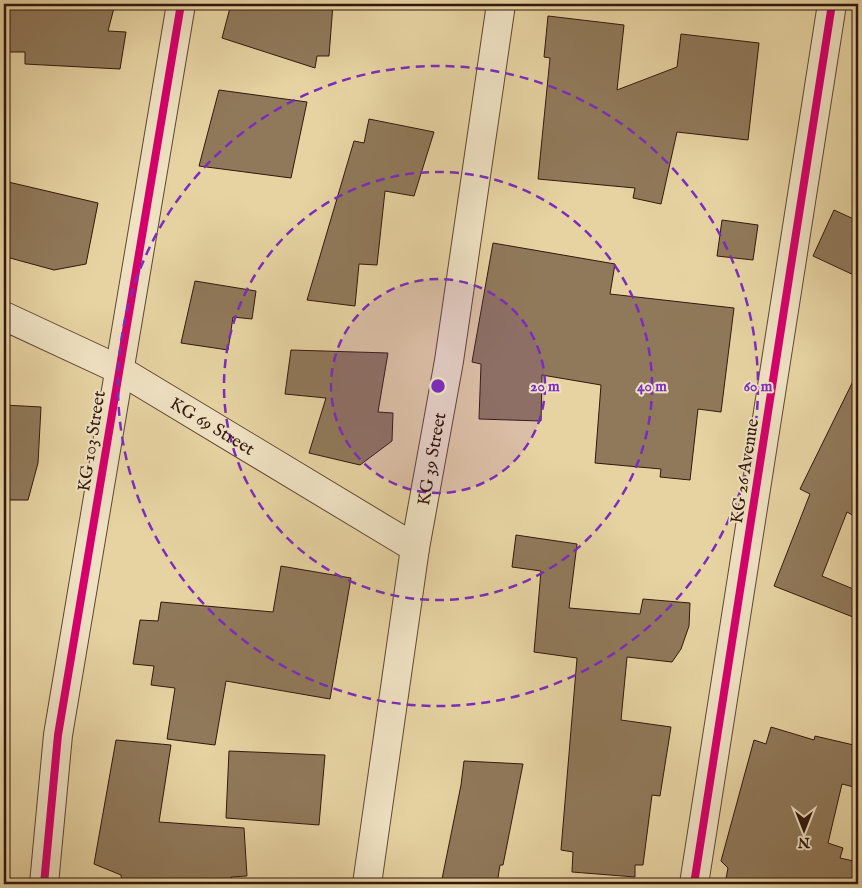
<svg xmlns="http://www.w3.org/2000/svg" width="862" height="888" font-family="'IM FELL English',serif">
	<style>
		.building { fill: #90795a; stroke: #32170d }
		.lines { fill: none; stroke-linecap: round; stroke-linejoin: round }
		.minor-casing { stroke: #5f4632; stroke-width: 30 }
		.minor { stroke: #efe2c3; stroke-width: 28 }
		.cycleway-casing { stroke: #efe2c3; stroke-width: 11 }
		.cycleway { stroke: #d6006c; stroke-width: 8 }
		.ring { fill: none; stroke: #7b2cbf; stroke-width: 2.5; stroke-dasharray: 9 6 }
		.labels { text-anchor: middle; stroke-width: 4; stroke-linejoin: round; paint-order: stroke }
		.street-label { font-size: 18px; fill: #32170d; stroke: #efe2c3 }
		.centre { fill: #7b2cbf; stroke: #efe2c3; stroke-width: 2.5 }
		.ring-label { font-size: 15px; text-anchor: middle; font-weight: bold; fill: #7b2cbf; stroke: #efe2c3; stroke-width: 4; stroke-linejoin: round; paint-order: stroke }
	</style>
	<rect width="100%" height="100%" fill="#e7d3a2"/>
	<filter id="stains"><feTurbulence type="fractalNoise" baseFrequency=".004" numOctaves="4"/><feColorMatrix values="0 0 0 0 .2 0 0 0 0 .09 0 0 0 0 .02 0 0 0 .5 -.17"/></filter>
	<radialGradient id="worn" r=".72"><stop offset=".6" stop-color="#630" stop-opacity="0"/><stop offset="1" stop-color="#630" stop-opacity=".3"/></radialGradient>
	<g class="building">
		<path d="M4,4H115L108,31L126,32L120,69L25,64V52H4Z"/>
		<path d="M231,4H333L329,56H317L315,68L222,38Z"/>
		<path d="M548,16L624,25L617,90L677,67L681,34L759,43L748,140L677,132L661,204L633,198L635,188L538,179L550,58L544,57Z"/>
		<path d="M219,90L307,102L291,178L199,166Z"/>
		<path d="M369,119L434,132L414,196L385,191L377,265L359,264L355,306L307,300L354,141L364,143Z"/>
		<path d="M4,181L98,203L86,264L54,270L10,258L4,247Z"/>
		<path d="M834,210L858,221V277L813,256Z"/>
		<path d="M722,220L758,225L753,260L717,256Z"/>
		<path d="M493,243L615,264L610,294L734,308L721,412L698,409L690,480L660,477L661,469L595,463L601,385L542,375L541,421L479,419L481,364L472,362Z"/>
		<path d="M195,281L256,291L252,319L233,317L228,350L181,343Z"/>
		<path d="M291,350L388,353L378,412L393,413L392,441L360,465L309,453L326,398L285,394Z"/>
		<path d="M858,371V518L847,512L822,576L858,591V619L774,586L810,494L800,489Z"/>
		<path d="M4,405L41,407L38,463L28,500H4Z"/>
		<path d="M516,535L577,544L569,608L640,614L643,599L690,603L689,626L681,649L672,662L627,657L621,720L671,727L660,796L652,795L643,865H635V877L572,872L573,852L561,850L577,658L534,652L541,571L512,567Z"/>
		<path d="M281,566L351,578L330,699L226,681L215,745L167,739L175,688L151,685L154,666L133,664L140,620L158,621L161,602L273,612Z"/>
		<path d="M771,727L814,740L815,736L858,746V788L842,784L828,843L843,848L840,858L858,862V884H725L728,868L721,861L754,740L766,744Z"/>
		<path d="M116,740L171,745L159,822L244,828L247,876L231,877L232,884H122L121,875L94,864Z"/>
		<path d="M229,751L325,755L319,825L226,818Z"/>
		<path d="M464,761L523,764L503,865H500L497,884H441L461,785Z"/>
	</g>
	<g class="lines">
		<g class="minor-casing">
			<g id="minor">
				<path id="s1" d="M4,316L118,369L415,548"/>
				<path d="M44,884L58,735L181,4"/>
				<path id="s2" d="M367,884L415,548L449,361L501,4"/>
				<path d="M694,884L832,4"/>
			</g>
		</g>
		<use href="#minor" class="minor"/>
		<g class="cycleway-casing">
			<g id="cycleway">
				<path d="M44,884L58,735L181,4"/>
				<path d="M694,884L832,4"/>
			</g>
		</g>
		<use href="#cycleway" class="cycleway"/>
	</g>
	<circle cx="438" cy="386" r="107" fill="#7b2cbf" fill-opacity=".12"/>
	<g class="ring">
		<circle cx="438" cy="386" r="107"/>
		<circle cx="438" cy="386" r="214"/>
		<circle cx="438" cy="386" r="320"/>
	</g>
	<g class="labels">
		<g class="street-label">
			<text dy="6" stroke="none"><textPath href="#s1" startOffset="236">KG 69 Street</textPath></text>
			<text transform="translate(91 441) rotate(-81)" y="6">KG 103 Street</text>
			<text dy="6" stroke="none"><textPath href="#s2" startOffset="430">KG 39 Street</textPath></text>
			<text transform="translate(744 471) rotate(-81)" y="6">KG 26 Avenue</text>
		</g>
	</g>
	<circle cx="438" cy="386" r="8" class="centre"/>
	<g class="ring-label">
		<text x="545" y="391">20 m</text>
		<text x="652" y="391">40 m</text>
		<text x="758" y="391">60 m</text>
	</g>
	<rect width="862" height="888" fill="none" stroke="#e7d3a2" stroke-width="20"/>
	<rect x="5" y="5" width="852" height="878" fill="none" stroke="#32170d" stroke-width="2.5"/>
	<rect x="10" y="10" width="842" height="868" fill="none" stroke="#32170d"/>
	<g transform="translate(804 830) rotate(180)" stroke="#efe2c3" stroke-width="4" paint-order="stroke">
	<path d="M0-4L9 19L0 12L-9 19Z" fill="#32170d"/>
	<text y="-8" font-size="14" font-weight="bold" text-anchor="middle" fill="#32170d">N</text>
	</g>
	<rect width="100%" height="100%" filter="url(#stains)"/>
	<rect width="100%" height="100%" fill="url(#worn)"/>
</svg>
